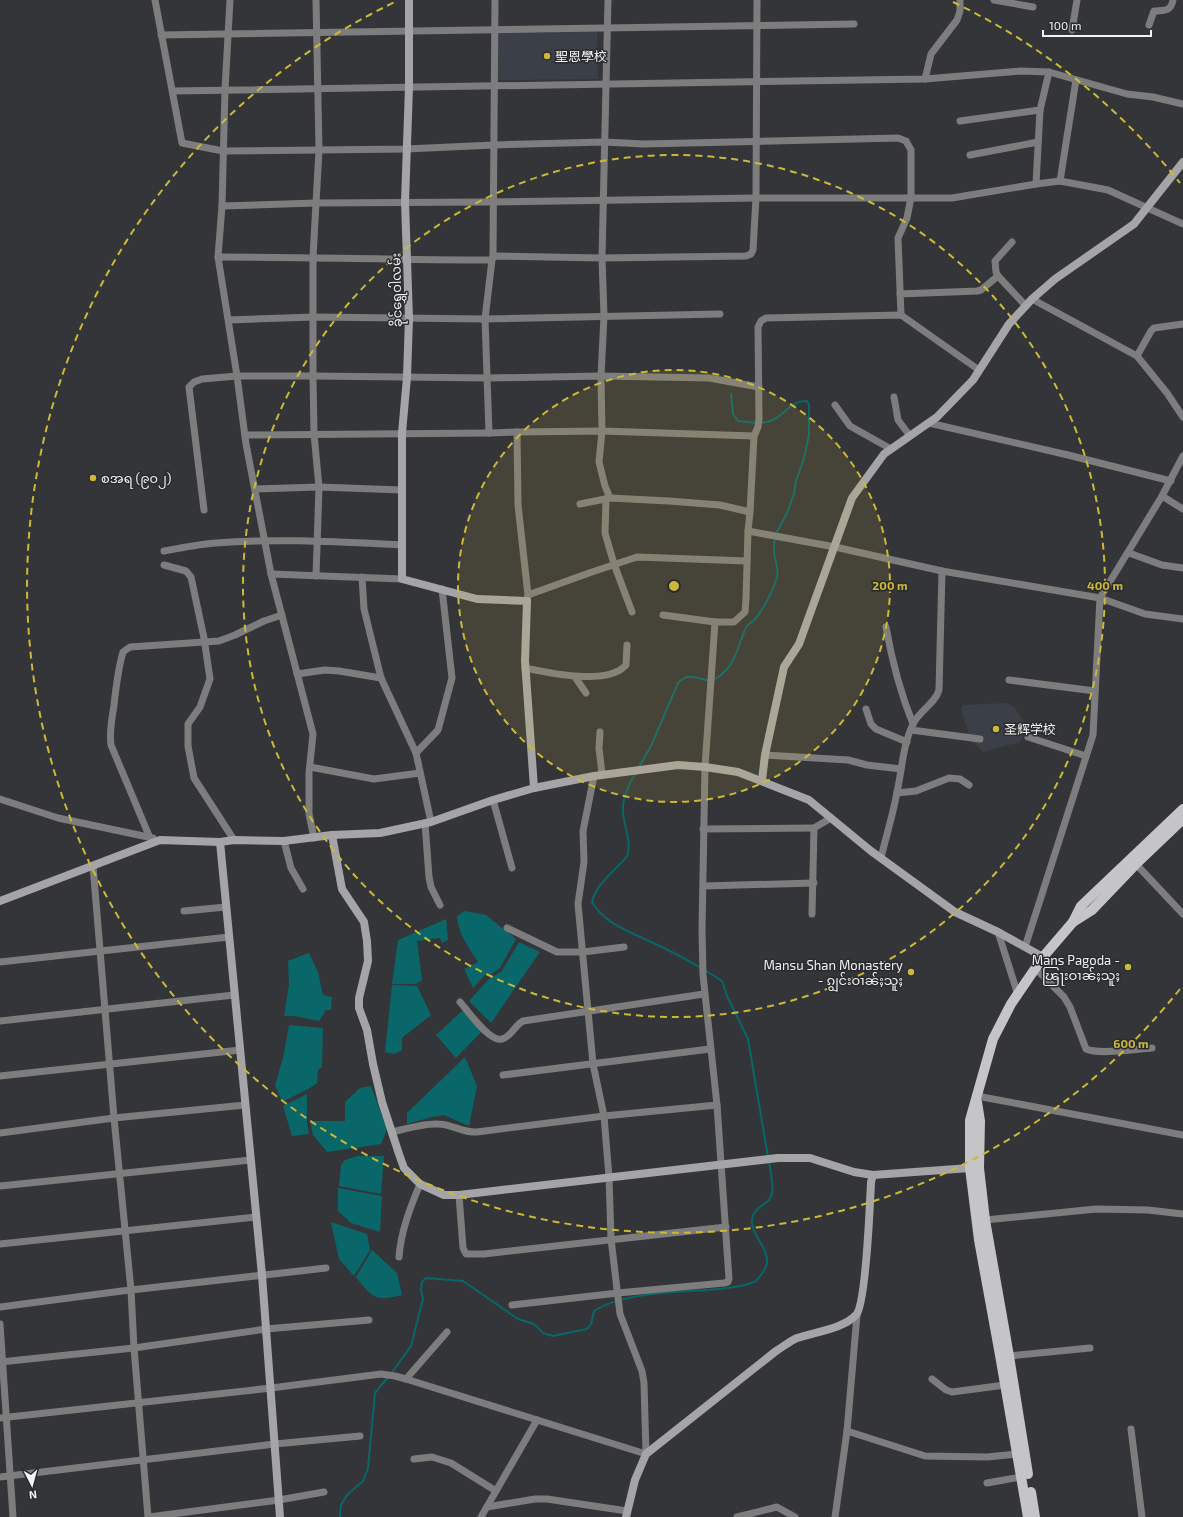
<svg xmlns="http://www.w3.org/2000/svg" width="1183" height="1517" font-family="'Exo 2','Noto Sans SC','Noto Sans Myanmar',sans-serif">
	<style>
		.built { fill: #3b3f48 }
		.water { fill: #096669 }
		.lines { fill: none; stroke-linecap: round; stroke-linejoin: round }
		.stream { stroke: #096669; stroke-width: 2 }
		.street { stroke: #7d7d7e; stroke-width: 7 }
		.secondary { stroke: #a5a5a7; stroke-width: 8 }
		.primary { stroke: #c5c4c7; stroke-width: 10 }
		.ring { fill: none; stroke: #ccb938; stroke-width: 2; stroke-dasharray: 7 5 }
		.poi-dot { fill: #ccb938; stroke: #2a2b2e; stroke-width: 1.5 }
		.labels { text-anchor: middle; stroke-width: 3; stroke-linejoin: round; paint-order: stroke }
		.poi-label { font-size: 13px; fill: #f2f3f5; stroke: #2a2b2e; text-anchor: start }
		.street-label { font-size: 13px; fill: #f2f3f5; stroke: #2a2b2e }
		.centre { fill: #ccb938; stroke: #2a2b2e; stroke-width: 2 }
		.ring-label { font-size: 12px; text-anchor: middle; font-weight: bold; fill: #ccb938; stroke: #2a2b2e; stroke-width: 3; stroke-linejoin: round; paint-order: stroke }
	</style>
	<rect width="100%" height="100%" fill="#343538"/>
	<g class="built">
		<path d="M597,32L598,79L497,80V33Z"/>
		<path d="M1007,703L1015,708L1024,722L1023,736L1020,742L983,752L971,741L961,709L963,705Z"/>
	</g>
	<g class="water">
		<path d="M465,911L486,915L516,939L500,968L490,975L487,973L473,988L464,969L478,962C468,946 459,936 457,916Z"/>
		<path d="M446,919L448,940L442,943L440,938L417,941L422,980L416,984H392L398,940Z"/>
		<path d="M519,942L540,952L491,1023L469,1001L489,979L502,971Z"/>
		<path d="M309,953L318,972L323,995L332,997L331,1010H326L319,1021L294,1016H284L289,985L288,961Z"/>
		<path d="M392,985L417,986L431,1015L402,1038V1050L394,1054L385,1052Z"/>
		<path d="M463,1010L483,1030L456,1058L436,1035Z"/>
		<path d="M289,1025L323,1028L322,1067L318,1070L317,1083L310,1088L282,1102L275,1085L283,1058Z"/>
		<path d="M465,1057L477,1086L469,1126L444,1115L432,1117L407,1124V1113Z"/>
		<path d="M371,1086L387,1129L381,1144L327,1152L313,1135L310,1121H345V1102L360,1088Z"/>
		<path d="M307,1094V1124L309,1134L292,1136L283,1106Z"/>
		<path d="M357,1156H384L381,1194L339,1186L341,1165L345,1160Z"/>
		<path d="M338,1188L382,1196L380,1232L351,1223L338,1211Z"/>
		<path d="M331,1222L367,1234L370,1250L354,1276L339,1259Z"/>
		<path d="M372,1250L397,1273L402,1295C374,1302 372,1297 356,1277Z"/>
	</g>
	<g class="lines">
		<g class="stream">
			<path d="M731,394L733,414L738,421C748,422 763,425 773,420C785,414 792,400 807,401L809,405V435L804,458L796,481L794,494L787,513L776,534"/>
			<path d="M639,767L651,746L678,683C692,668 704,686 717,678C731,669 736,655 741,640C743,636 744,630 747,626C750,623 754,621 756,618C765,606 773,591 777,577C779,569 775,561 774,553C774,548 774,543 775,538"/>
			<path d="M636,773C628,785 622,798 623,813C624,826 632,842 627,856C625,859 622,862 619,865C609,876 595,887 592,902C604,923 628,931 649,941C667,949 684,958 701,968"/>
			<path d="M705,970L722,981L727,996L748,1039L768,1157"/>
			<path d="M391,1374L411,1346L423,1299L421,1290L422,1282L426,1278L463,1281L518,1319L534,1324L543,1333L553,1336L587,1329L591,1324L594,1311C622,1293 675,1292 709,1290C724,1288 740,1288 754,1282C759,1279 767,1268 767,1262C768,1247 751,1235 752,1220C753,1209 762,1207 769,1200C776,1190 770,1172 769,1161"/>
			<path d="M340,1517L341,1505L347,1495L363,1481L368,1468L375,1393L388,1377"/>
		</g>
		<g class="street">
			<path d="M155,0L182,143L223,151L406,149L494,145L604,142L644,144L898,138L906,141L911,150V197L907,218L898,238L901,315"/>
			<path d="M230,0L225,90L222,206L218,257L237,376L246,444L271,574L313,734L309,773V814L314,838"/>
			<path d="M608,0L602,258L604,316L601,376L602,431L754,436L750,512L748,531L746,599L745,612L734,622H715L663,615"/>
			<path d="M994,0L1033,7"/>
			<path d="M1149,25L1154,11C1164,10 1171,12 1173,0"/>
			<path d="M1072,30L1077,0"/>
			<path d="M161,35L854,24"/>
			<path d="M925,79L931,54L957,20L960,11V0"/>
			<path d="M173,91L925,79L1021,71L1049,72L1127,94L1153,97L1183,104"/>
			<path d="M960,121L1040,110"/>
			<path d="M970,155L1038,142"/>
			<path d="M1060,181L1076,80"/>
			<path d="M1036,184L1040,110L1049,72"/>
			<path d="M222,206L316,203L487,202L756,198H952L1036,184L1060,181L1108,190L1183,224"/>
			<path d="M1012,242L995,261L996,272L998,276L1026,306"/>
			<path d="M493,256L495,0"/>
			<path d="M218,257C309,257 400,260 492,260L485,319L489,433L517,432"/>
			<path d="M492,260L493,256L602,258L746,256L751,254L753,250L756,198L757,0"/>
			<path d="M900,294L977,291L981,290L998,276"/>
			<path d="M1032,299L1137,356L1167,393L1183,417"/>
			<path d="M229,320L314,317L485,319L720,314"/>
			<path d="M1137,356L1151,331L1154,328L1183,324"/>
			<path d="M894,397L898,420L910,436"/>
			<path d="M835,405L850,426L891,449"/>
			<path d="M929,423L1068,455L1171,481"/>
			<path d="M245,435L489,433"/>
			<path d="M754,436L758,427L759,419L758,327L761,321L766,318L901,315L979,370"/>
			<path d="M255,489L319,487L402,490"/>
			<path d="M1162,496L1183,509"/>
			<path d="M606,499L605,533L614,564L632,612"/>
			<path d="M580,504L610,498L669,501L720,505L750,512"/>
			<path d="M204,510L189,387L194,382L202,379L237,376H313L488,378L601,376L709,378L759,387"/>
			<path d="M748,531L835,547L942,571L1100,598L1145,614L1183,619"/>
			<path d="M164,551C181,548 199,544 216,543C278,538 340,542 402,545"/>
			<path d="M1129,553L1162,565L1183,568"/>
			<path d="M164,565L186,571L191,577L204,638L210,679L200,707L188,724V746L194,778L234,840"/>
			<path d="M271,574L402,579"/>
			<path d="M316,576L319,487L314,434L313,376V257L319,150L316,0"/>
			<path d="M362,577L364,609L381,678L416,753L431,822"/>
			<path d="M528,595L589,573L637,557L747,561"/>
			<path d="M527,601L528,595L518,505L517,432L602,431L599,462L605,486L610,498"/>
			<path d="M886,627C892,661 900,692 913,724"/>
			<path d="M525,668C549,673 608,686 626,665L627,645"/>
			<path d="M297,674L325,670L339,671L381,678"/>
			<path d="M575,677L586,693"/>
			<path d="M1009,680L1095,691"/>
			<path d="M866,709L871,724L876,729L907,742"/>
			<path d="M911,730L980,739"/>
			<path d="M600,732L599,748L602,774"/>
			<path d="M1028,737L1086,756"/>
			<path d="M416,753L438,730L452,678L442,589"/>
			<path d="M765,755L848,760L867,765L901,769"/>
			<path d="M310,767L374,779L420,773"/>
			<path d="M897,793L916,791L949,778L960,779L969,785"/>
			<path d="M0,799L58,818L153,838"/>
			<path d="M493,800L512,868"/>
			<path d="M425,823L429,877L431,887L440,905"/>
			<path d="M703,829L814,828"/>
			<path d="M150,838L111,745C109,731 112,719 114,705C116,687 118,669 123,652L130,647L219,641L235,635L264,621L282,615"/>
			<path d="M284,841L291,868L303,889"/>
			<path d="M881,858C886,836 893,815 897,792C902,770 903,744 913,724C920,710 935,704 939,690L942,571"/>
			<path d="M1134,862L1183,914"/>
			<path d="M93,866L114,1118L131,1290L134,1348L148,1517"/>
			<path d="M704,886L814,883"/>
			<path d="M184,911L226,907"/>
			<path d="M812,914L814,828L831,818"/>
			<path d="M507,928L557,952H583L624,947"/>
			<path d="M998,932L1018,995"/>
			<path d="M1025,947L1093,735L1100,598L1162,496L1183,456"/>
			<path d="M0,962L229,937"/>
			<path d="M1036,969L1064,997L1070,1007L1086,1049C1099,1055 1136,1049 1152,1048"/>
			<path d="M460,1002C468,1011 490,1043 502,1039C511,1037 515,1025 523,1021L704,994"/>
			<path d="M0,1021L234,995"/>
			<path d="M503,1075L710,1049"/>
			<path d="M0,1076L240,1050"/>
			<path d="M977,1096L1183,1135"/>
			<path d="M392,1132C405,1129 425,1123 438,1124C452,1124 463,1133 477,1132L604,1116L717,1105"/>
			<path d="M0,1133L114,1118L245,1105"/>
			<path d="M0,1186L251,1160"/>
			<path d="M459,1195L463,1248L466,1254H484L726,1227"/>
			<path d="M985,1220L1096,1209L1148,1210L1183,1214"/>
			<path d="M0,1244L256,1217"/>
			<path d="M399,1257C401,1231 410,1208 420,1184"/>
			<path d="M512,1305L618,1293L724,1283L728,1282L729,1279L717,1105L703,975L702,930L705,767L715,622"/>
			<path d="M0,1307L122,1291L326,1268"/>
			<path d="M0,1324L13,1517"/>
			<path d="M1009,1356L1090,1348"/>
			<path d="M0,1362L134,1348L266,1329L369,1320"/>
			<path d="M406,1379L447,1332"/>
			<path d="M932,1379L946,1390L952,1392L1005,1385"/>
			<path d="M0,1418L271,1388L381,1374L395,1376L406,1379L646,1454L644,1383L642,1371L620,1314L611,1239L609,1177L604,1116L593,1064L578,904L584,862L583,831L594,776"/>
			<path d="M1131,1429L1142,1517"/>
			<path d="M847,1431L925,1456L987,1457L1017,1454"/>
			<path d="M414,1459L432,1457L451,1463L496,1491"/>
			<path d="M0,1477L275,1444L360,1436"/>
			<path d="M987,1483L1021,1477"/>
			<path d="M487,1507L535,1499H547L627,1511"/>
			<path d="M149,1517L279,1500L324,1492"/>
			<path d="M481,1517L537,1420"/>
			<path d="M737,1517L777,1507L795,1517"/>
			<path d="M835,1517L847,1431L857,1315"/>
		</g>
		<g class="secondary">
			<path d="M409,0V87L405,202L409,318L407,377L402,433V579L477,599L527,601L525,661L534,788"/>
			<path d="M762,780L765,755L784,667L799,644L852,498L884,454L937,417L973,380L1009,324L1032,299L1055,279L1134,224L1183,162"/>
			<path d="M332,835L342,889L364,922L367,941L368,961L359,998V1008L367,1030L373,1064L382,1102L399,1154L404,1168L420,1184L444,1195H459L778,1158H810L854,1172L873,1175L970,1168"/>
			<path d="M220,842L262,1275L280,1517"/>
			<path d="M0,901L160,840L220,842L234,840L284,841L332,835L380,833L431,822L493,800L534,788L594,776L678,765L705,767L738,772L809,800L871,851L955,912L998,932L1043,957"/>
			<path d="M626,1517L635,1480L646,1454L776,1351C783,1347 790,1341 797,1338C814,1332 843,1329 856,1315C866,1305 870,1202 871,1182L873,1175"/>
		</g>
		<g class="primary">
			<path d="M1073,922L1092,910L1136,864L1183,819"/>
			<path d="M977,1102L980,1121L979,1168L985,1220L1009,1356L1028,1474"/>
			<path d="M1031,1492L1035,1517"/>
			<path d="M1028,1517L1000,1355L979,1240L970,1168V1120L993,1039L1011,1004L1043,957L1073,922L1081,906L1183,809"/>
		</g>
	</g>
	<circle cx="674" cy="586" r="216" fill="#ccb938" fill-opacity=".12"/>
	<g class="ring">
		<circle cx="674" cy="586" r="216"/>
		<circle cx="674" cy="586" r="431"/>
		<path d="M1180 989A647 647 0 1 1 395 2M953 2A647 647 0 0 1 1180 183"/>
	</g>
	<g class="poi-dot">
		<circle cx="547" cy="56" r="4"/>
		<circle cx="93" cy="478" r="4"/>
		<circle cx="996" cy="729" r="4"/>
		<circle cx="1128" cy="967" r="4"/>
		<circle cx="911" cy="972" r="4"/>
	</g>
	<g class="labels">
		<g class="poi-label">
			<text x="555" y="61">聖恩學校</text>
			<text x="101" y="483">စအရ (၉၀၂)</text>
			<text x="1004" y="734">圣辉学校</text>
			<text x="1120" y="965" text-anchor="end">Mans Pagoda -<tspan x="1120" dy="15">ၽြႃးဝၢၼ်ႈသူႈ</tspan></text>
			<text x="903" y="970" text-anchor="end">Mansu Shan Monastery<tspan x="903" dy="15">- ၵျွင်းဝၢၼ်ႈသူႈ</tspan></text>
		</g>
		<g class="street-label">
			<text transform="translate(396 290) rotate(-91)" y="5">ခိုင်ရွှေဝါလမ်း</text>
		</g>
	</g>
	<circle cx="674" cy="586" r="6" class="centre"/>
	<g class="ring-label">
		<text x="890" y="590">200 m</text>
		<text x="1105" y="590">400 m</text>
		<text x="1131" y="1048">600 m</text>
	</g>
	<g transform="translate(32 1485) rotate(174)" stroke="#2a2b2e" stroke-width="3" paint-order="stroke">
	<path d="M0-3L7 15L0 10L-7 15Z" fill="#f2f3f5"/>
	<text y="-6" font-size="11" font-weight="bold" text-anchor="middle" fill="#f2f3f5">N</text>
	</g>
	<path d="M1043 30v6h108v-6" fill="none" stroke="#f2f3f5" stroke-width="2"/>
	<text x="1049" y="30" font-size="12" fill="#f2f3f5" stroke="#2a2b2e" stroke-width="3" paint-order="stroke">100 m</text>
</svg>
